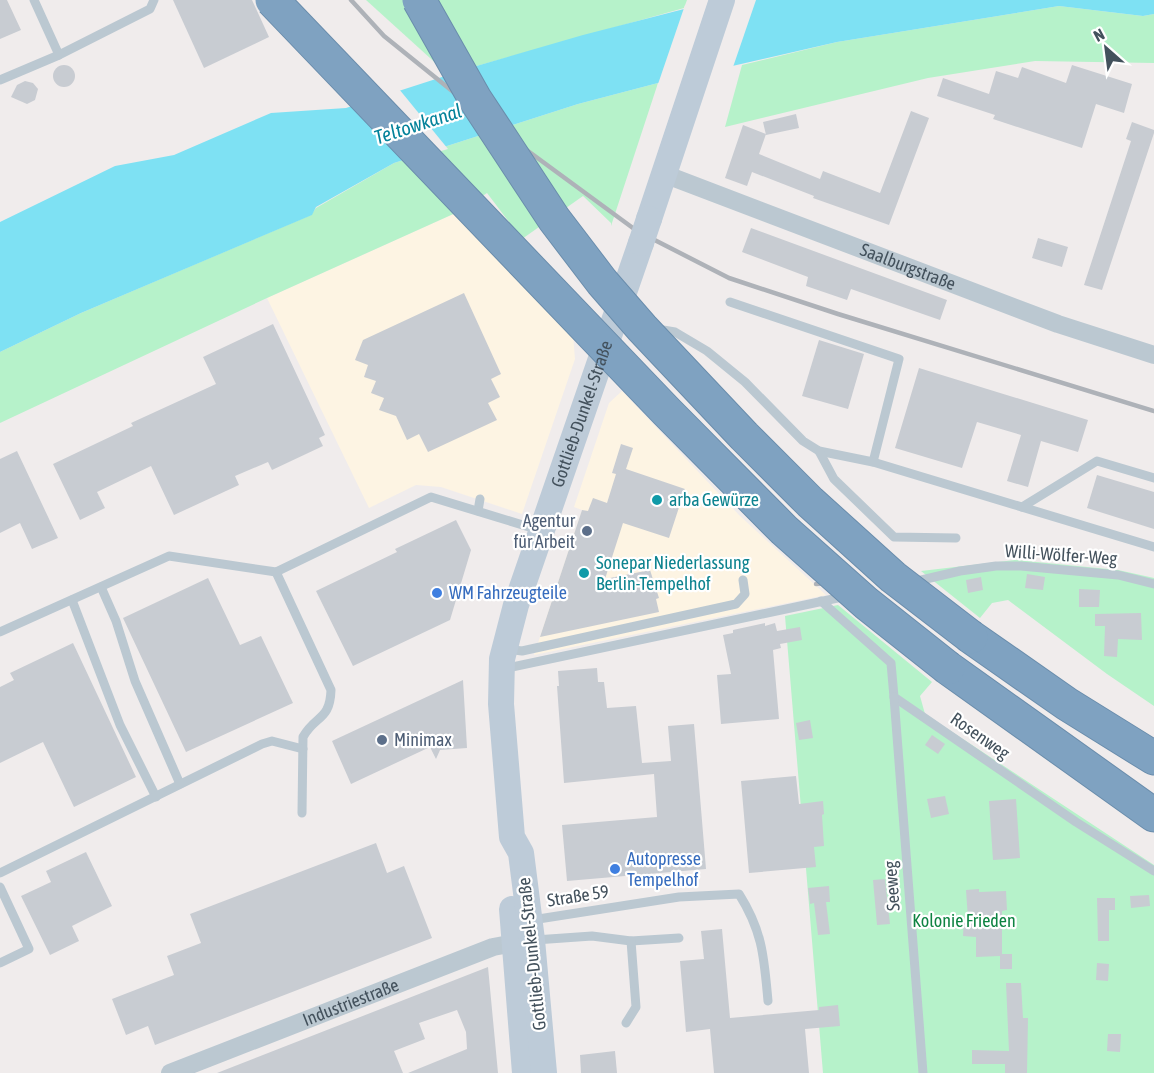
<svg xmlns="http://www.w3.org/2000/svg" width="1154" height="1073" font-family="'Asap Condensed',sans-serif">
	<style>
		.commercial { fill: #fdf4e3 }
		.green { fill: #b6f2ca }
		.water { fill: #7ee1f3 }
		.pier { fill: #f0ecec }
		.building { fill: #c8ccd2 }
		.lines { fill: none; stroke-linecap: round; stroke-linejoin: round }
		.highway-casing { stroke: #6a8dac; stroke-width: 35 }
		.lane { stroke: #bbc8d1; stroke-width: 9 }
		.street { stroke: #bbc8d1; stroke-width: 18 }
		.secondary { stroke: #bdcbd8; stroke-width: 26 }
		.highway { stroke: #7fa2c1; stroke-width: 33 }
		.rail { stroke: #aeb2b8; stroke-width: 4.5 }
		.highway-bridge-casing { stroke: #6a8dac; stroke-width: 35; stroke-linecap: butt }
		.secondary-bridge { stroke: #bdcbd8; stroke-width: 26 }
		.highway-bridge { stroke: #7fa2c1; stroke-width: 33 }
		.culture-dot { fill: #0f9aa8; stroke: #fff; stroke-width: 2 }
		.service-dot { fill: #5c6f8a; stroke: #fff; stroke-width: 2 }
		.shop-dot { fill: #3f7fe0; stroke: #fff; stroke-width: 2 }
		.labels { text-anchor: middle; stroke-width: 4.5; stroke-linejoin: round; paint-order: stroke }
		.street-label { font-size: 18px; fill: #43515c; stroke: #fff }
		.culture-label { font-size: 18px; fill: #0d838f; stroke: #fff; text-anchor: start }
		.service-label { font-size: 18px; fill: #4e5e75; stroke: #fff; text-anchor: end }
		.shop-label { font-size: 18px; fill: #366cbe; stroke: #fff; text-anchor: start }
		.park-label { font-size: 18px; fill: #0e8342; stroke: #fff }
		.water-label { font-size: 20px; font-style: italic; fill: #03829a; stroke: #fff }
	</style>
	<rect width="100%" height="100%" fill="#f0ecec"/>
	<g class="commercial">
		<path d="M460,211L573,335L575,359L522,514L441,487L416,485L369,508L267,298Z"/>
		<path d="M622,391L739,515L826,595L534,655L582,510L574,507L609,403Z"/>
	</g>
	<g class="green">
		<path d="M366,0H687L684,8L473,67L441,68Z"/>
		<path d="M1059,6L1143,16L1154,14V63L1035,61L928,78L725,127L742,65L837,42Z"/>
		<path d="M658,83L611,226V223L583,196L522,239L487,193L460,211L267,298L0,423V352L81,313L311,215L316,208L394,163L578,104Z"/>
		<path d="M1015,560L1118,570L1154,578V706L1107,674L1008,600L992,603L980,618L921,571Z"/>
		<path d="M838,605L932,682L920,696L925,714L1154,865V1073H823L785,616Z"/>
	</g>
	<path class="water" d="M719,0H1154V14L1143,16L1059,6L837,42L658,83L578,104L394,163L316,207L312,215L81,313L0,352V222L115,166L174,155L271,113L346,108L473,67L583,35Z"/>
	<g class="pier">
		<path d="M706,0H756L732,70L657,87L685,5Z"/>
		<path d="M399,89L448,149L410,160L355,102Z"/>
	</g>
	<g class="building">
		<path d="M0,0H7L21,30L0,39Z"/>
		<path d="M173,0H252L269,37L204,68Z"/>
		<circle cx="64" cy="76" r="11"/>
		<path d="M1072,65L1132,84L1124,113L1096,104L1082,148L993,119L995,115L937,96L943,78L989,94L996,71L1018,78L1022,67L1066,83Z"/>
		<path d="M25,81L33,83L38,89L35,100L27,104L11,97L17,85Z"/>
		<path d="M911,111L929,118L889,225L813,198L814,196L752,172L747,186L725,178L743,125L766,134L759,154L820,179L823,171L880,193Z"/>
		<path d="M796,114L799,128L766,135L763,122Z"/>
		<path d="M1132,122L1154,130V133L1102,290L1084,285L1131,141L1126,139Z"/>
		<path d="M751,228L947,300L940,320L851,289L847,300L806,286L808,277L742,252Z"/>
		<path d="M1038,238L1068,247L1062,267L1032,258Z"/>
		<path d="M464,293L501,374L491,379L500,397L488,403L497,420L428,452L419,434L407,440L396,416L379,410L384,398L371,393L376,381L364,377L368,365L355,360L363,340Z"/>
		<path d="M273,324L325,435L319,438L323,446L272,470L268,462L235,476L239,485L174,515L151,466L97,492L105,508L80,520L53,464L133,426L131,423L216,384L203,357Z"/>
		<path d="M819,340L864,354L848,409L802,396Z"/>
		<path d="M919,368L1088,420L1078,452L1041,441L1028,487L1007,481L1021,435L977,422L962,468L895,448Z"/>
		<path d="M621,444L633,448L626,469L685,489L669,538L623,523L605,579L650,570L659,598L656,599L659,612L540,637L582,510L588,511L593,498L607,503L616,474L612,473Z"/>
		<path d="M17,451L58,538L32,549L20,523L0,533V459Z"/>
		<path d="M1097,475L1154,492V529L1087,508Z"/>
		<path d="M456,520L471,550L450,620L353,666L316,591L397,552L395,549Z"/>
		<path d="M1027,574L1045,577L1043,590L1025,588Z"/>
		<path d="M981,577L983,590L968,593L966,580Z"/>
		<path d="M208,578L240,645L261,636L293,703L186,752L123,618Z"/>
		<path d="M1079,589L1100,590L1099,607H1079Z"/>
		<path d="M1141,613L1142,640L1118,639L1117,657L1104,656L1105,626H1095V614Z"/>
		<path d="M765,623V626L775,623L777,631L800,627L802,640L780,644L781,648L773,650L779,719L721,724L717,675L731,674L723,635L733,633V630Z"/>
		<path d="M73,643L136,777L74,807L43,742L0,763V687L14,680L10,673Z"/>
		<path d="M597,668L598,682H604L607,708L636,706L642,763L671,761L668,726L694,724L706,869L567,881L562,825L657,817L654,774L564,783L557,686H559L558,671Z"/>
		<path d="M463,680L467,748L440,750L436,759L430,747L351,784L332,741Z"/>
		<path d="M810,720L813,738L799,740L796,723Z"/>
		<path d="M932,735L945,744L938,754L925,745Z"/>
		<path d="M796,776L799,804L823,801L824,814L822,815L824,846L814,847L816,867L749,873L741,781Z"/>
		<path d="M945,796L949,814L931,818L927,799Z"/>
		<path d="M1016,799L1020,858L993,860L989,801Z"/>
		<path d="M376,843L387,873L404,866L432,938L155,1045L148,1026L126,1035L112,999L174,975L167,956L201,943L190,914Z"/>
		<path d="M86,852L112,906L72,926L79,941L50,955L21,896L51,882L46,871Z"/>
		<path d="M885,879L890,924L877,925L873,880Z"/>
		<path d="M829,886L830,902H826L830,934L818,935L814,903L810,904L808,888Z"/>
		<path d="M979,889V892L1006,891L1007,910L1002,911V954H1012V969H1000V956L976,957V937L963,936L964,919H968L966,890Z"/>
		<path d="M1149,895L1150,906L1131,908L1130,896Z"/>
		<path d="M1097,898H1115V910H1109V941H1098Z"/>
		<path d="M722,929L730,1018L819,1010V1007L838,1005L840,1026L805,1029L809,1073H714L710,1029L686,1032L680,961L704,959L701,931Z"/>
		<path d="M1097,963L1109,964L1108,981L1096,980Z"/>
		<path d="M488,967L498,1073H408L467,1049L466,1032L457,1010L419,1023L425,1039L394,1051L403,1073H217Z"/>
		<path d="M1006,983H1021L1023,1018H1028L1027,1073H1005V1064H972V1050L1009,1051Z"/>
		<path d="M1108,1034H1121L1120,1052L1107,1051Z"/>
		<path d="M615,1051L617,1073H581L580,1055Z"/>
	</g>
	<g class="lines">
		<g class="highway-casing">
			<g id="highway">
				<path d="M971,637L1067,704L1154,758"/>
				<path d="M948,668L1154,815"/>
			</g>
		</g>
		<g class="lane">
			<path d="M34,0L59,55"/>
			<path d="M0,80L59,55L150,9L154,0"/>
			<path d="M730,302L899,359L873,462"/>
			<path d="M657,329L675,332L707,351L745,382L803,441L819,451L873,462L1154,547"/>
			<path d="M819,451L834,479L894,537L956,538"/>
			<path d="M1022,507L1097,461L1154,478"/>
			<path d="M478,511L480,499"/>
			<path d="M276,572L331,690C330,721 315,715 303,737L302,813"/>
			<path d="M913,582L960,571L996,566H1021L1118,575L1154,584"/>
			<path d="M101,587L116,621L135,681L180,784"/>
			<path d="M72,600L120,725L156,797"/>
			<path d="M821,601L891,663L894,697L1076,822L1154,871"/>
			<path d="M0,632L169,556L276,572L431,497L539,530"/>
			<path d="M506,649L522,651L736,604L745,594L743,580"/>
			<path d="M503,669L847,596"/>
			<path d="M894,697L923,1073"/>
			<path d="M0,873L262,744L272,741L303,749"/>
			<path d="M0,887L29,949L0,963"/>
			<path d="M532,920L679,897L739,894C763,932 764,958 768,1001"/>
			<path d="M535,940L592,936L631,941L679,938"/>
			<path d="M626,1023L636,1007L631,941"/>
		</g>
		<g class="street">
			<path id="s1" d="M664,174L1058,324L1154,355"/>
			<path id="s2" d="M170,1073L493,947L525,941"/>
		</g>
		<g class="secondary">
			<path d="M649,219L722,0"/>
			<path d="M512,909L525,1073"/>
			<path id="s3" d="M544,1073L532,940L521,853L512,837L501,704L502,659L516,605L641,243"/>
		</g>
		<use href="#highway" class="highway"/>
		<g class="rail">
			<path d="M351,0L384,36L513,140L637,231L729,278L838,314L1154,411"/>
			<path d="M816,584L826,583"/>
		</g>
		<g class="highway-bridge-casing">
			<g id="highway-bridge">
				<path d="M272,0L667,412L784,530L866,603L948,668"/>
				<path d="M419,0L475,99L554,219L602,282L642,328L744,436L810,502L893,577L971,637"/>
			</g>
		</g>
		<path class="secondary-bridge" d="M641,243L649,219"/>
		<use href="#highway-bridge" class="highway-bridge"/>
	</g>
	<g class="culture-dot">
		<circle cx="657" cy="500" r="6"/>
		<circle cx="584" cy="573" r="6"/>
	</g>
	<g class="service-dot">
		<circle cx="587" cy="531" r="6"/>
		<circle cx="382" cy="740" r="6"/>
	</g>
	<g class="shop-dot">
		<circle cx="437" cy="593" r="6"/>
		<circle cx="615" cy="869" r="6"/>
	</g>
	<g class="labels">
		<g class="street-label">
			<text dy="6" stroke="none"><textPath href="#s1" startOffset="261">Saalburgstraße</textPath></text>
			<text dy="6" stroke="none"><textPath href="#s3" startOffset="676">Gottlieb-Dunkel-Straße</textPath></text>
			<text transform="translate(1061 555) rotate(4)" y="6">Willi-Wölfer-Weg</text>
			<text transform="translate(980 736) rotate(35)" y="6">Rosenweg</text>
			<text transform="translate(892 886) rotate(-94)" y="6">Seeweg</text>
			<text transform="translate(578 896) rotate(-9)" y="6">Straße 59</text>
			<text transform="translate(532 954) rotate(-96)" y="6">Gottlieb-Dunkel-Straße</text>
			<text dy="6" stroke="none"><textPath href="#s2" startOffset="194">Industriestraße</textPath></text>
		</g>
		<g class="culture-label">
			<text x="669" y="506">arba Gewürze</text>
			<text x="596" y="569">Sonepar Niederlassung<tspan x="596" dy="21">Berlin-Tempelhof</tspan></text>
		</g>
		<g class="service-label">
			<text x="575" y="527">Agentur<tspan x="575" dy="21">für Arbeit</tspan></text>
			<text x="394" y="746" text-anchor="start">Minimax</text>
		</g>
		<g class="shop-label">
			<text x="449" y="599">WM Fahrzeugteile</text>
			<text x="627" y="865">Autopresse<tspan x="627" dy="21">Tempelhof</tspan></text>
		</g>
		<g class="park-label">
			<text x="964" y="927">Kolonie Frieden</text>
		</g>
		<g class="water-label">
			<text transform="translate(418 124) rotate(-18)" y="7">Teltowkanal</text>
		</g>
	</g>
	<g transform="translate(1106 48) rotate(332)" stroke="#ffffff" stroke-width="4.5" paint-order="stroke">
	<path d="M0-4.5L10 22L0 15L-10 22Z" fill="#43515c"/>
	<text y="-9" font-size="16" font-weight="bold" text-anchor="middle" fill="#43515c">N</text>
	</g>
</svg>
